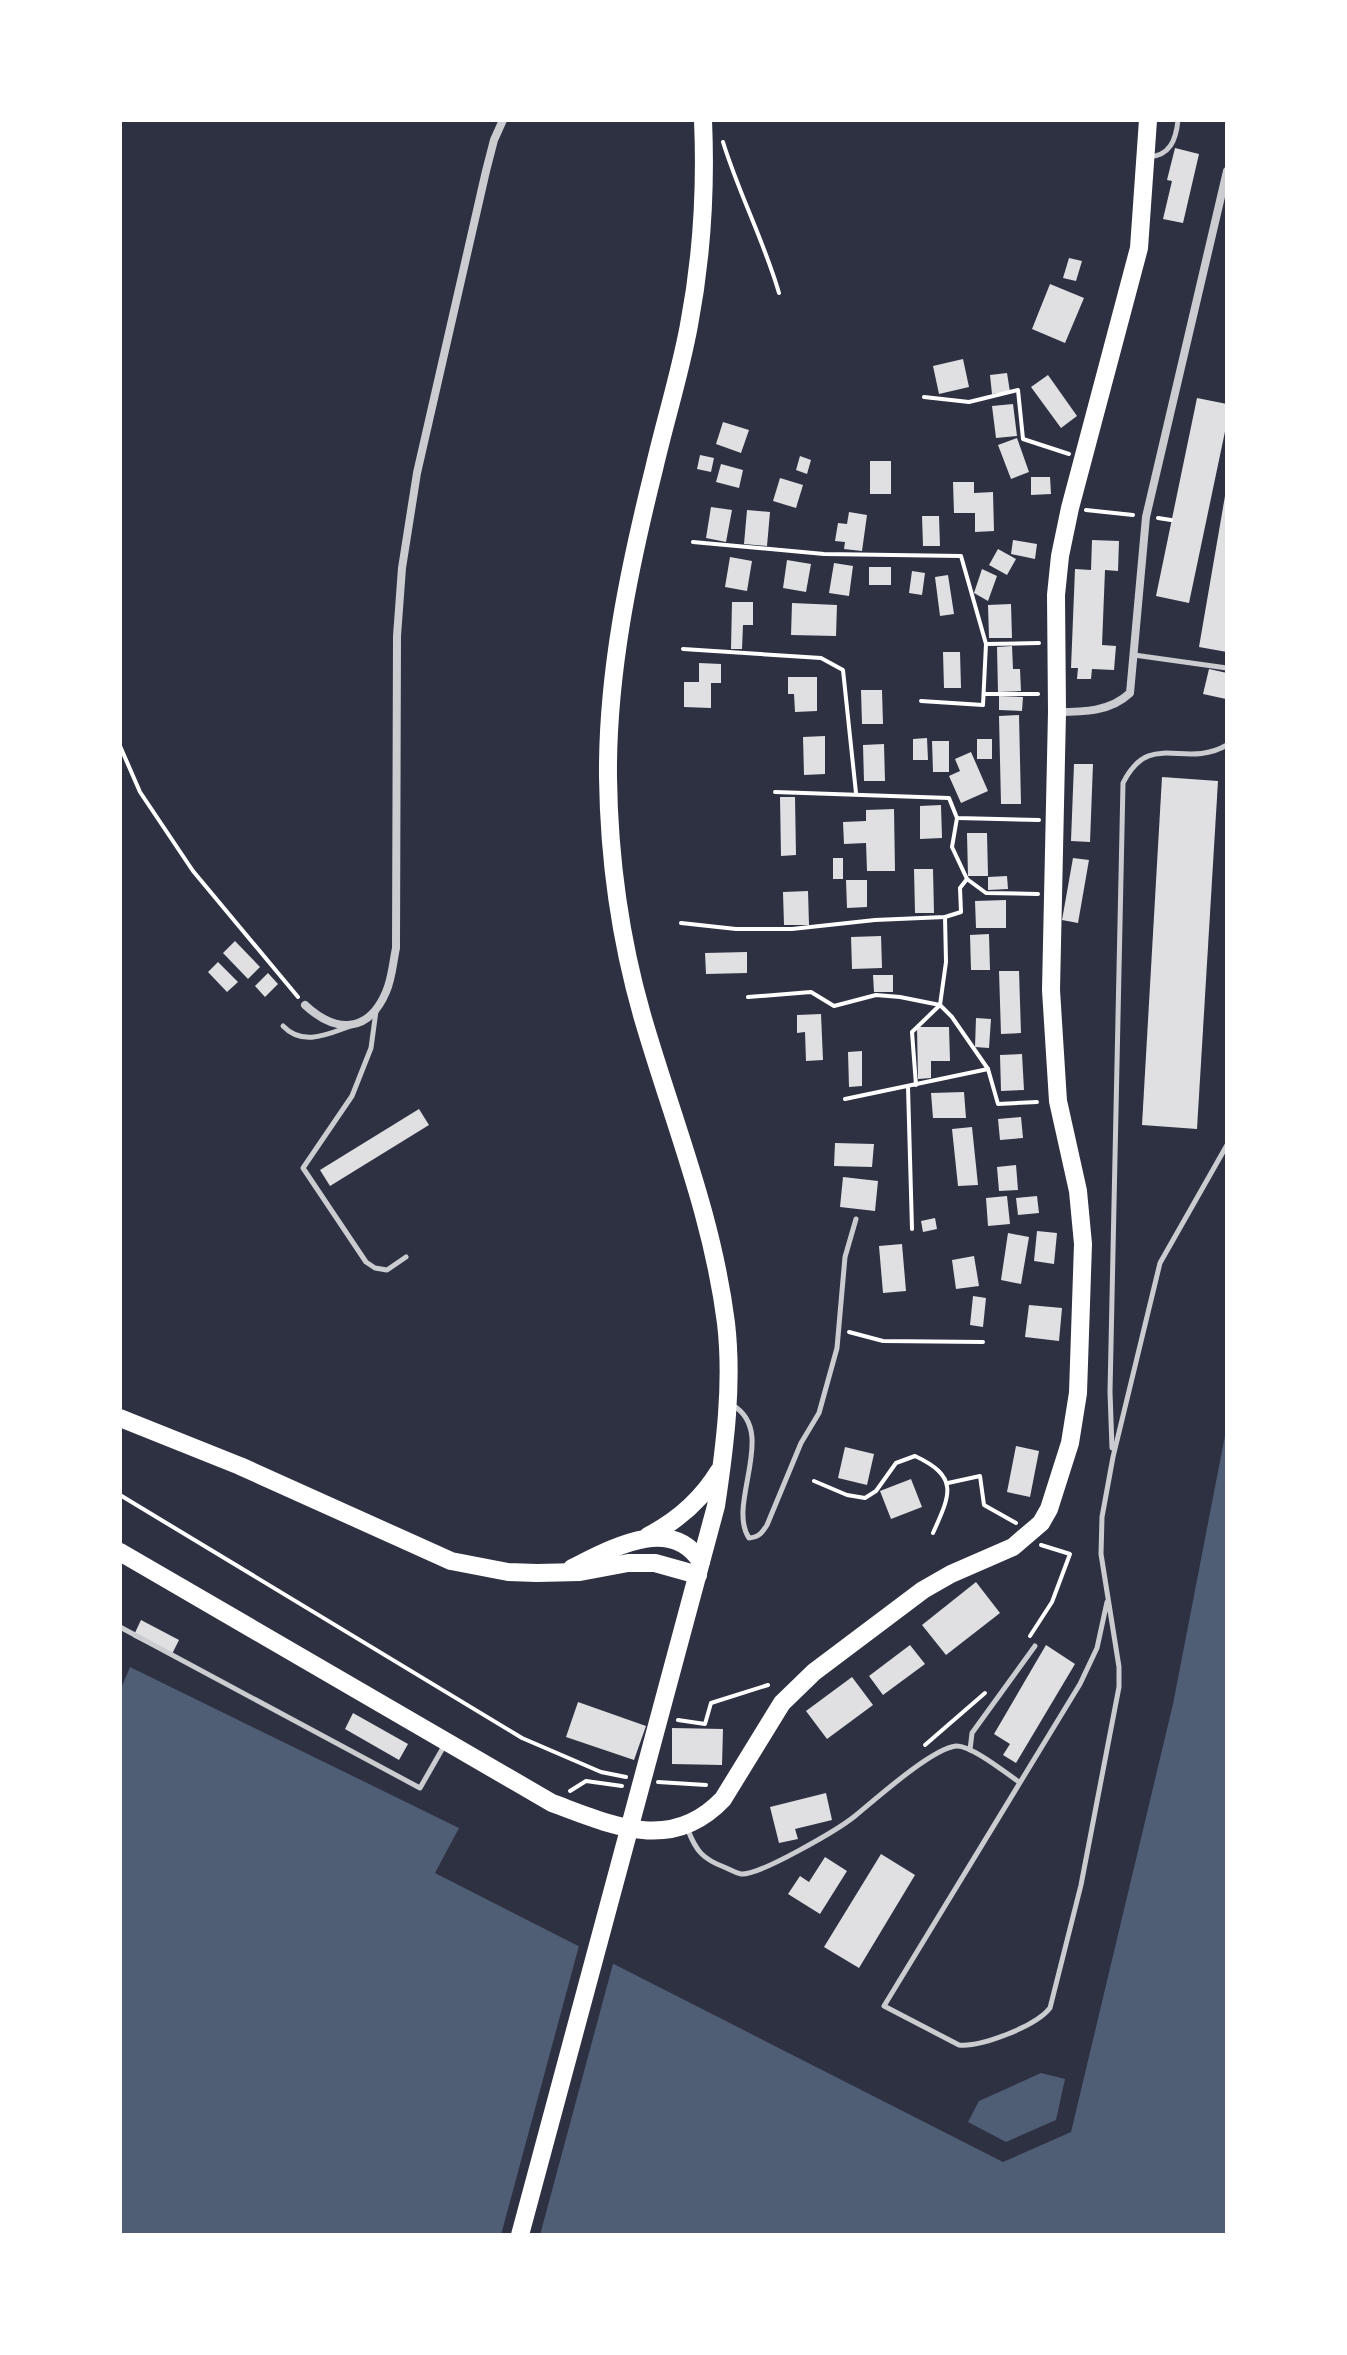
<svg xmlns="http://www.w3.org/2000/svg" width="1347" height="2355" font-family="Lato,sans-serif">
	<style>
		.water { fill: #4f5d75 }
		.pier { fill: #2d3142 }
		.building { fill: #e0e0e3 }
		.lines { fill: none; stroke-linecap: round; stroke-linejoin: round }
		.path { stroke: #fff; stroke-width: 4 }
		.service { stroke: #caccd0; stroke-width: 5 }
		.minor { stroke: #caccd0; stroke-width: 8 }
		.primary { stroke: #fff; stroke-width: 18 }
	</style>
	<rect width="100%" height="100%" fill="#2d3142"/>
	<g class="water">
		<path d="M1227,1425V2235H120V1691L130,1667L459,1828L435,1873L1003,2162L1071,2132L1173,1704Z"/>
		<path d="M1041,2073L1065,2079L1056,2120L1006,2142L968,2122L979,2101Z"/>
	</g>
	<path class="pier" d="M580,1942L614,1960L540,2235H501Z"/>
	<g class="building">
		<path d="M1175,148L1199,154L1183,223L1163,219L1172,181L1167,180Z"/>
		<path d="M1069,258L1082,261L1076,281L1063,278Z"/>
		<path d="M1050,284L1084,298L1065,343L1032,329Z"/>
		<path d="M963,359L969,387L939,394L933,366Z"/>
		<path d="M1007,373L1010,392L992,394L990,375Z"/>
		<path d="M1048,375L1077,416L1061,428L1031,387Z"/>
		<path d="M1197,398L1227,404V422L1189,603L1156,596Z"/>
		<path d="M1013,404L1017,436L996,438L992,406Z"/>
		<path d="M723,422L749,430L741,453L716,444Z"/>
		<path d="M1017,438L1029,472L1011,479L998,445Z"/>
		<path d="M700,455L714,458L711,472L697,469Z"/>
		<path d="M800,456L811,460L807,474L796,470Z"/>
		<rect x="870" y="461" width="21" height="33"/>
		<path d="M721,464L743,470L739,488L716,482Z"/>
		<path d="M1031,477H1050L1051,494L1031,495Z"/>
		<path d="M780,478L803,485L796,508L773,501Z"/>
		<path d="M953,482H974V493L993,492L994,531L975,532V513H954Z"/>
		<path d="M1225,496L1227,497V652L1199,647Z"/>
		<path d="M711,507L732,510L726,542L706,538Z"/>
		<path d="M747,510L770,512L767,546L744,544Z"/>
		<path d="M849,512L867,515L862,551L844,549L845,542L835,541L838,523L847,524Z"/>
		<path d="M922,516H939L940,546H923Z"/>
		<path d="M1013,540L1037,544L1035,559L1011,554Z"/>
		<path d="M1092,540L1119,541L1118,571L1105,570L1102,645L1116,646L1114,670L1092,669L1091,679H1077L1078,668H1071L1075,569L1091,570Z"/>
		<path d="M998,549L1016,559L1007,575L989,565Z"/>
		<path d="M730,557L752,561L747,591L725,587Z"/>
		<path d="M787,560L811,564L806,592L783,588Z"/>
		<path d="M834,563L853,566L849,596L829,593Z"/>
		<rect x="869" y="567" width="22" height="18"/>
		<path d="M982,569L997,576L988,601L974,593Z"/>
		<path d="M912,571L925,573L922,595L909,593Z"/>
		<path d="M948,575L954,614L940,616L935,577Z"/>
		<path d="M732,602H753V625H743L742,649H731Z"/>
		<path d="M792,603L837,605L836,636L791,635Z"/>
		<path d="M1011,604L1012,638H989L988,605Z"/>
		<path d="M1012,646L1013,669H1020L1021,691L998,692L997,647Z"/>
		<path d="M943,652H960L961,688H944Z"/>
		<path d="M699,663L721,664V683H711V708L684,707V682H699Z"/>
		<path d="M1209,669L1227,673L1226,699L1203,694Z"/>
		<path d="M788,677H817V711L795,712L794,694H788Z"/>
		<path d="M861,690H882L883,724H862Z"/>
		<path d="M999,696L1023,697L1022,711L999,710Z"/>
		<path d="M1019,715L1021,804H1001L999,716Z"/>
		<path d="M825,736V774L804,775L803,737Z"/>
		<path d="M927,738L928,760H913V739Z"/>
		<rect x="977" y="739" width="15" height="20"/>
		<path d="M932,741H949V772H933Z"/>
		<path d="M884,744L885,781H864L863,745Z"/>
		<path d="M971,752L988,791L961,803L949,776L960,771L955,759Z"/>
		<path d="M1074,764H1093L1090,842L1071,841Z"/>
		<path d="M1162,777L1218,781L1197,1129L1142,1125Z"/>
		<path d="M780,797H795L796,855L781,856Z"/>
		<path d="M941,805L942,838L920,839V806Z"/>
		<path d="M894,809L895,871H867L866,843L844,844L843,822L866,821V810Z"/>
		<path d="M967,833H987L988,876H968Z"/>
		<rect x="833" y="858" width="10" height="21"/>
		<path d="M1073,858L1089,860L1078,923L1062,920Z"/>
		<path d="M914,869H933L934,913H915Z"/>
		<path d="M1007,876L1008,889L988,890V877Z"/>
		<path d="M846,880H867V907L847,908Z"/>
		<path d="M808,891L809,925H784L783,892Z"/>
		<path d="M1006,900V928H976L975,901Z"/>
		<path d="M989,934L990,970H971L970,935Z"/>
		<path d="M881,936L882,968L852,969L851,937Z"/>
		<path d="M235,941L260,967L248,979L223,953Z"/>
		<path d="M747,952V973L706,974L705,953Z"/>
		<path d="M218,962L238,982L227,992L208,972Z"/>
		<path d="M999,971H1019L1021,1033L1001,1034Z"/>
		<path d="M268,973L278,984L265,997L255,986Z"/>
		<path d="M873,975H893V992H874Z"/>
		<path d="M821,1014L823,1060L806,1061L805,1032L797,1033V1015Z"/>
		<path d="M976,1018L991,1019L989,1048L975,1047Z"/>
		<path d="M917,1027H949L950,1061H931V1078L918,1079Z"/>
		<path d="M862,1051V1086L849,1087L848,1052Z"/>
		<path d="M1022,1054L1024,1090L1001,1091L1000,1055Z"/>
		<path d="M964,1092L966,1118H933L931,1093Z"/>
		<path d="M419,1109L429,1125L330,1186L320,1170Z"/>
		<path d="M1021,1117L1023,1138L1000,1140L998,1119Z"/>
		<path d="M972,1127L978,1185L958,1186L952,1129Z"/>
		<path d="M835,1143L874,1144L872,1167L834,1166Z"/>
		<path d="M1016,1165L1018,1190L999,1191L997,1167Z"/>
		<path d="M843,1177L878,1181L875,1211L840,1207Z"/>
		<path d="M1007,1196L1010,1224L988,1226L986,1198Z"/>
		<path d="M1037,1196L1039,1213L1018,1215L1016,1198Z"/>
		<path d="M935,1218L937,1229L923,1232L921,1221Z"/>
		<path d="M1037,1231L1057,1233L1054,1264L1034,1261Z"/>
		<path d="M1008,1233L1029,1237L1021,1284L1001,1280Z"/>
		<path d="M902,1244L906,1291L883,1293L879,1246Z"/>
		<path d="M974,1256L979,1286L956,1289L952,1260Z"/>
		<path d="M973,1296L986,1298L983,1327L970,1325Z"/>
		<path d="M1029,1305L1062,1308L1059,1341L1025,1337Z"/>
		<path d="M1016,1446L1039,1451L1030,1497L1007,1492Z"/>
		<path d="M845,1447L874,1454L867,1485L838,1478Z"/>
		<path d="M911,1479L922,1507L891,1519L880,1491Z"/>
		<path d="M976,1582L1000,1613L946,1655L922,1625Z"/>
		<path d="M141,1620L179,1640L171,1656L133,1637Z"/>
		<path d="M910,1645L925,1664L883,1695L869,1676Z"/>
		<path d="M1046,1645L1075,1664L1016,1763L1003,1755L1010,1744L994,1734Z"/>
		<path d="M852,1677L873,1705L827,1739L806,1711Z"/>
		<path d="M578,1702L646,1726L634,1760L566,1737Z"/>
		<path d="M353,1713L408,1744L399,1760L345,1729Z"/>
		<path d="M672,1728L723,1729L722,1765L672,1764Z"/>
		<path d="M826,1793L832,1820L795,1829L798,1839L779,1843L770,1807Z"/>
		<path d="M881,1854L915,1875L859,1968L824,1947Z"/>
		<path d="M825,1857L847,1871L820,1914L788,1894L800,1876L809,1882Z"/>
	</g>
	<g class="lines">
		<g class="path">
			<path d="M723,142C739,194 764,241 779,293"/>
			<path d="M924,397L969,402L1018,390L1023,439L1069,454"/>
			<path d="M1086,510L1133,515"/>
			<path d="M1158,518L1171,520"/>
			<path d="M693,542L824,554L961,556L986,644L1039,643"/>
			<path d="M683,649L821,658L843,670L856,793"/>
			<path d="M984,694H1038"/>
			<path d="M921,701L983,705L986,644"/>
			<path d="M120,746L140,792L193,871L298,997"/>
			<path d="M775,792L949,798L957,818L1039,820"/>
			<path d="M967,879L986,893L1038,894"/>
			<path d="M681,923L736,929H792L875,920L945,917L961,912L960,888L967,879L952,847L957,818"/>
			<path d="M748,997L811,992L834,1006L876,995L900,997L940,1005L952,1017L988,1069"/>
			<path d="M916,1085L912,1032L940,1005L946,962L945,917"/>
			<path d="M908,1087L912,1229"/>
			<path d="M845,1099L988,1069L998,1104L1037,1102"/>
			<path d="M849,1332L883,1341L983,1342"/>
			<path d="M814,1481L847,1495L865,1498L876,1491L896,1463L915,1456C960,1477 950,1495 933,1533"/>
			<path d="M948,1483L980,1476L984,1505L1016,1523"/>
			<path d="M120,1495L522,1738L601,1772L626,1777"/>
			<path d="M1030,1636L1052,1602L1070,1554L1041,1545"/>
			<path d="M678,1720L705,1724L711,1703L768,1685"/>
			<path d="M925,1745L985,1693"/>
			<path d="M658,1782L706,1785"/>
			<path d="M570,1791L586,1781L622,1786"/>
		</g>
		<g class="service">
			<path d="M1148,157C1170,156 1176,140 1178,120"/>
			<path d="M1134,655L1227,668"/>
			<path d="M376,1011L371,1048L352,1096L303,1168L366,1262L375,1268L387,1270L406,1257"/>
			<path d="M283,1026C302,1046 326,1035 348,1027"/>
			<path d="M732,1405C779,1431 726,1504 749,1538C759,1537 762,1533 767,1525L801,1443L819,1413L837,1348L845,1257L856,1219"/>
			<path d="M1112,1448L1110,1392L1123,783C1150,729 1184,770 1227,745"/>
			<path d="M1107,1602L1097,1648L1080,1684L884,2006L959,2045C982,2047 1036,2026 1050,2008L1081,1885L1119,1687V1667L1101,1554L1102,1517L1113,1457L1160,1263L1227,1145"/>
			<path d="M120,1627L420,1788L444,1746"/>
			<path d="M970,1750L972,1733L1035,1646"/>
			<path d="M688,1830C696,1851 703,1859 724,1867C729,1869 736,1873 741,1874C759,1876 839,1829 855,1816C876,1799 931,1749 956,1746C971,1745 1006,1773 1019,1782"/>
		</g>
		<g class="minor">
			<path d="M1057,712C1083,712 1110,712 1130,693L1146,517L1227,171"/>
			<path d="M305,1005C335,1033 368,1034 386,992C392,979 393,962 396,948L397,636L402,568L417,473L486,171L494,140L503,120"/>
		</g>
		<g class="primary">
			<path d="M120,1418L240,1466L451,1561L508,1572L537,1573L580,1572L628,1563H655L698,1575"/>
			<path d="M648,1536C677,1521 702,1499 719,1471"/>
			<path d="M120,1552L552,1803C612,1825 671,1854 723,1799L782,1703L814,1672L923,1590L951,1574L1013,1547L1041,1523L1049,1509L1070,1443L1078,1393L1083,1244L1078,1191L1058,1101L1051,990L1057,712L1056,595L1060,556L1070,508L1139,248L1148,120"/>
			<path d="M572,1568C611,1549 671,1514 701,1562"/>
			<path d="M520,2235L716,1506C725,1446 733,1383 726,1323C712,1213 672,1119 642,1015C620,938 609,858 608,777C607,674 629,569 654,469C665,421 680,374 689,325C702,257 706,189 703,120"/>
		</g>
	</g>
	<rect width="1347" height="2355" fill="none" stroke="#ffffff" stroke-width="244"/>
</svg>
